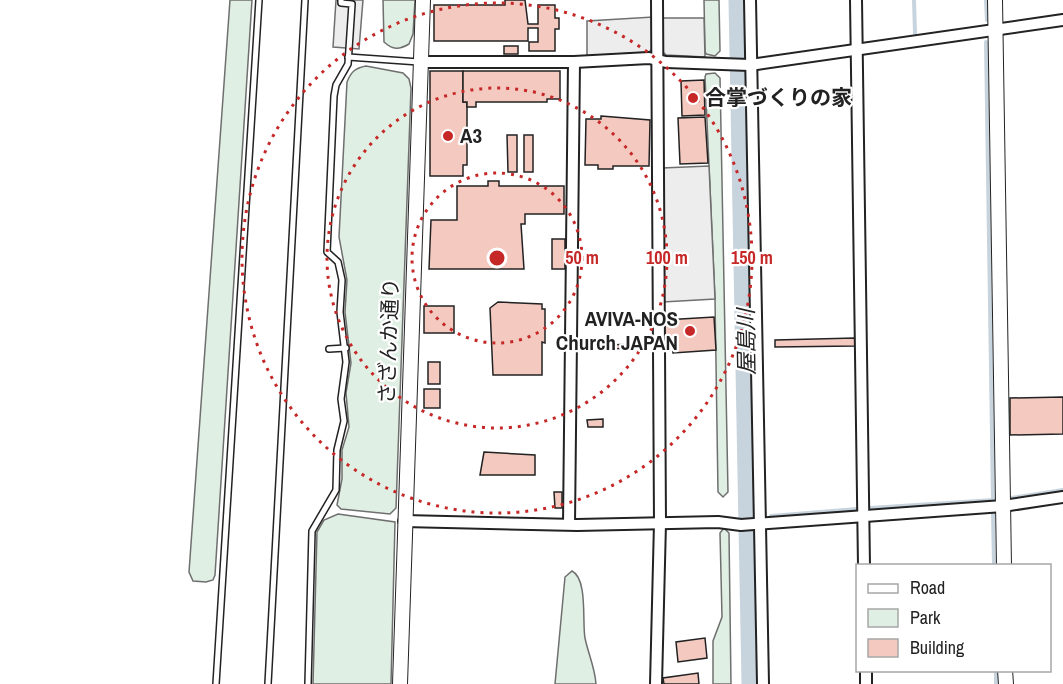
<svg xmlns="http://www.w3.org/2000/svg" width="1063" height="684" font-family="'Archivo Narrow','Noto Sans JP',sans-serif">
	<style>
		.green { fill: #e0efe3; stroke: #6f6f6f; stroke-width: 1.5 }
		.parking { fill: #ededed; stroke: #6f6f6f; stroke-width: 1.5 }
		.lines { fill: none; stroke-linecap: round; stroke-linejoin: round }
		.stream { stroke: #c7d3dd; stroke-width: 4 }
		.river { stroke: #c7d3dd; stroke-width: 21 }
		.building { fill: #f3c9c0; stroke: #222; stroke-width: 1.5 }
		.service-casing { stroke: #222; stroke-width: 8 }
		.minor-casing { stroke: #222; stroke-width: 14 }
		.tertiary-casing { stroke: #222; stroke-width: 16 }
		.service { stroke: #fff; stroke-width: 5 }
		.minor { stroke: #fff; stroke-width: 10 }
		.tertiary { stroke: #fff; stroke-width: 14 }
		.ring { fill: none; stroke: #c62828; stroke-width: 3; stroke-dasharray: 3 6 }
		.poi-dot { fill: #c62828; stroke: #fff; stroke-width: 2 }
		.labels { text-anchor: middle; stroke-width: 4.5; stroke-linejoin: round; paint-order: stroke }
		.poi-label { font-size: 21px; font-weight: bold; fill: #222; stroke: #fff; text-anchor: start }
		.street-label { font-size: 21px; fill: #222; stroke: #fff }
		.water-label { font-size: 22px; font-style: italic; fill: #222; stroke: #fff }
		.centre { fill: #c62828; stroke: #fff; stroke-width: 3 }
		.ring-label { font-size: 18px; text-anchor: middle; font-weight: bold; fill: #c62828; stroke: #fff; stroke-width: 4.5; stroke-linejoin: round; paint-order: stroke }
	</style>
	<rect width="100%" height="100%" fill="#fff"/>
	<g class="green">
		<path d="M230,0H252L215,575L213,580L206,582L193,581L189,572Z"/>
		<path d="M383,0H415L413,34L409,44C399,50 393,50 384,42Z"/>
		<path d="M704,0H719L720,51L715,56L706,54L705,51Z"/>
		<path d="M366,66L403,73L409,79L411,88L396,508L390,514L341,509L337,505L342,479V450L349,427L346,393L351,363L345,312L347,280L339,237L347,82C351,72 355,68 366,66Z"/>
		<path d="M715,73L720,78L728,492L723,497L718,492L715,299L705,77L706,74Z"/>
		<path d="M338,514L395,522L391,684H313L317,532L324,520Z"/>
		<path d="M724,528L729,533L731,684H713V641L722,617L720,533Z"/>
		<path d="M572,571C588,579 582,622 585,638C588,653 595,668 596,684H555L565,577Z"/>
	</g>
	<g class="parking">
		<path d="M336,0H363L359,49L333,47Z"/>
		<path d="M653,17V48L649,52L587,56V21Z"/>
		<path d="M661,18H704L705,57L666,55L662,51Z"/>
		<path d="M709,166L715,299L663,302L662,168Z"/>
	</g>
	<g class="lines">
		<g class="stream">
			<path d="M914,0L915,33"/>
			<path d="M986,0L987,20"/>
			<path d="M986,42L993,501"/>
			<path d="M1011,498L1063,490"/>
			<path d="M870,508L994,500"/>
			<path d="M993,512L994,566"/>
			<path d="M771,516L857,509"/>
			<path d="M749,517H756"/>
			<path d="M996,670V684"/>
		</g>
		<path class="river" d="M739,0L752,684"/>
	</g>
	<g class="building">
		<path d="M505,0H525L528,24H538V5H555V18H559V29H555V51H529V42H538V28H528V41H434V5H505Z"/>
		<rect x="504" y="46" width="14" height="8"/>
		<path d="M430,71H463V102H467V165H463V176H430Z"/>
		<path d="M463,71H560V99H547V102H476V107H467V102H463Z"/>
		<path d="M704,80L705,115L682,116L681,81Z"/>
		<path d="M601,116L650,120L649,166H613V169H598V165H585L586,119H601Z"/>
		<path d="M705,117L708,163L680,164L678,118Z"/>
		<path d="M507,135H517V172H508Z"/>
		<rect x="524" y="135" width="9" height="37"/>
		<path d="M488,181H499V186H564V214H525V224H521L524,269H429L431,220H457V186H488Z"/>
		<rect x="552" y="239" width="13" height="30"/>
		<path d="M498,302L542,304V309H545V343L542,342V375H493L490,308Z"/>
		<rect x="424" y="306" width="30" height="27"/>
		<path d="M714,317L716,350L673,353L672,343L665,344L664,320Z"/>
		<path d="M855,338V346L775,347V340Z"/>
		<path d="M637,344V348L606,349V345Z"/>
		<rect x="428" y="362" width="12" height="22"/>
		<rect x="424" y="389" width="16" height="19"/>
		<path d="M1063,397V434L1010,435V398Z"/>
		<path d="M603,419V427H588L587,420Z"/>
		<path d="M484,452L535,455V475H480Z"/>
		<path d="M554,492H562V508H555Z"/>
		<path d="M705,638L707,658L678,662L676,642Z"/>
		<path d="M698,673L699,684H664L663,678Z"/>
	</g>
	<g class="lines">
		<g class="service-casing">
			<g id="service">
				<path d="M348,57L419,62"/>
				<path d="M329,349L346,348"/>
				<path d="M216,684L259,0"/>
				<path d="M268,684L305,0"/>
				<path d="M308,684L312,531L336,490L337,450L344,421L341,399L346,362L340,312L342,280L338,262L327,252L334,96L336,85L348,64L352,4L341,3V0"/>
			</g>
		</g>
		<g class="minor-casing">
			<g id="minor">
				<path d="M750,0L763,684"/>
				<path d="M856,0L864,566"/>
				<path d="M420,62H574L649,58L666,62L750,65L1063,20"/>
				<path d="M404,521L577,525L718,522L741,525L1003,506L1063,497"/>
				<path d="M569,524L574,62"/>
				<path d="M866,670V684"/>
				<path d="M656,684L660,523L657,0"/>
			</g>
		</g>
		<g class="tertiary-casing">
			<g id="tertiary">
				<path d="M995,0L1004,566"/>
				<path d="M1005,670L1006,684"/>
				<path d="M400,684L423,0"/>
			</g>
		</g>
		<use href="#service" class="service"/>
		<use href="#minor" class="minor"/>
		<use href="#tertiary" class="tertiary"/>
	</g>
	<g class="ring">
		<circle cx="497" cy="258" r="85"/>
		<circle cx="497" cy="258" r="170"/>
		<circle cx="497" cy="258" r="255"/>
	</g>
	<g class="poi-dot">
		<circle cx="693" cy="98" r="6"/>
		<circle cx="448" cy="136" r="6"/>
		<circle cx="690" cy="331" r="6"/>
	</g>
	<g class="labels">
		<g class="poi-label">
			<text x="705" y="105">合掌づくりの家</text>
			<text x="460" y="143">A3</text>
			<text x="678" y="326" text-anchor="end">AVIVA-NOS<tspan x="678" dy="24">Church JAPAN</tspan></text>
		</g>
		<g class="street-label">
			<text transform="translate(389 341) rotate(-88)" y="7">さざんか通り</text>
		</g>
		<g class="water-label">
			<text transform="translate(746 342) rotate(-91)" y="8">屋島川</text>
		</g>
	</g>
	<circle cx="497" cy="258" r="9" class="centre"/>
	<g class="ring-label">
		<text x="582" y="264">50 m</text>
		<text x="667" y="264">100 m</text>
		<text x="752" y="264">150 m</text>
	</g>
	<rect x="856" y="564" width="195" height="108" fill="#ffffff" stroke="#a7a7a7" stroke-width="1.5"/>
	<rect x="868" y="584" width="30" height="9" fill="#ffffff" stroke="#a7a7a7" stroke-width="1.5"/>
	<text x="910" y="594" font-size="18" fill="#222222">Road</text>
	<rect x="868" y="609" width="30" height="18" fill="#e0efe3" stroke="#a7a7a7" stroke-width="1.5"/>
	<text x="910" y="624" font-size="18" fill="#222222">Park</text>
	<rect x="868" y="639" width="30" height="18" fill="#f3c9c0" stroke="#a7a7a7" stroke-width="1.5"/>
	<text x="910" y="654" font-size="18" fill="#222222">Building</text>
</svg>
